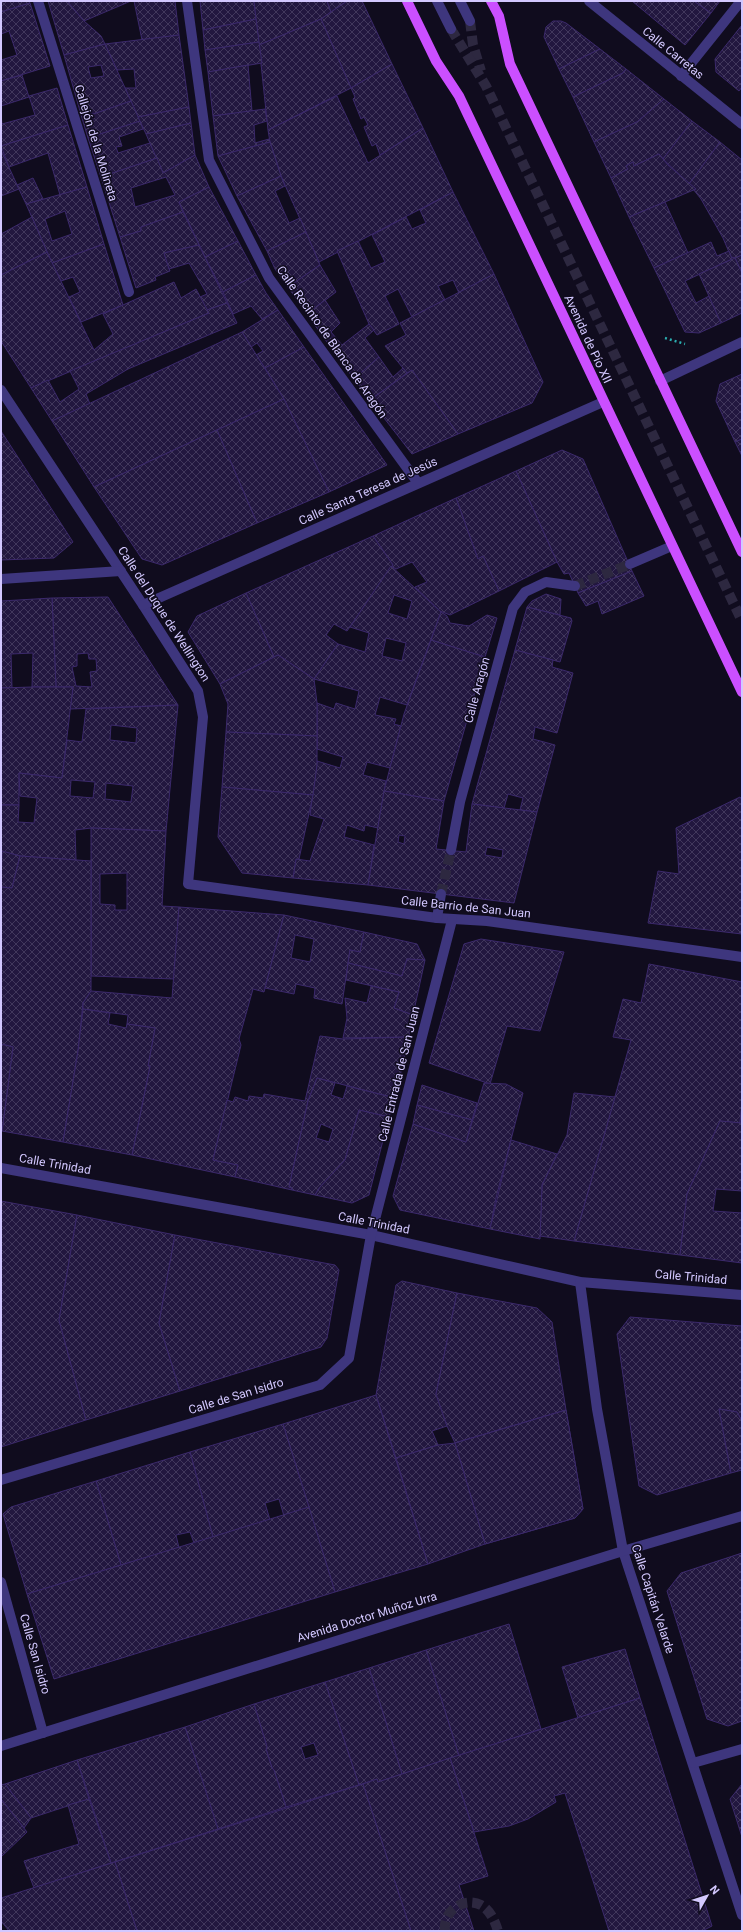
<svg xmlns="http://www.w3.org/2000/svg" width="743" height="1932" font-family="Roboto,sans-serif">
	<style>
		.building { fill: url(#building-cross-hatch); stroke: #3b296b; fill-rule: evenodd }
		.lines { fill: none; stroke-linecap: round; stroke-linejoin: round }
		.minor-tunnel { stroke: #2d2840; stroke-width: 10; stroke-dasharray: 10 5; stroke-linecap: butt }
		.path { stroke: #2baeb0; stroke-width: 2.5; stroke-dasharray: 2 3; stroke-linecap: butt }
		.minor { stroke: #3e367e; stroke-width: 10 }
		.major { stroke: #cb4fff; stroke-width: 10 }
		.labels { text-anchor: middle; stroke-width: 3; stroke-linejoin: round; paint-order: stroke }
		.street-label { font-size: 12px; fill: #d3c8ff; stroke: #100c1e }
	</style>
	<defs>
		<pattern id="building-cross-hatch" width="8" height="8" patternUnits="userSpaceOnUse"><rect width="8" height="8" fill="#22173f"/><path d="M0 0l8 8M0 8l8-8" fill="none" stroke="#41375c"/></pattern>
	</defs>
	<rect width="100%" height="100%" fill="#100c1e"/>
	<g class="building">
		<path d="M1,1H29L30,3L1,12Z"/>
		<path d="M48,1H67L84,21L101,36L105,44L64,55Z"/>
		<path d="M67,1H131L84,21Z"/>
		<path d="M134,1H175L179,35L142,40Z"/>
		<path d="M200,1H254L256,19L203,30Z"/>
		<path d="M254,1H327L331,12L321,19L259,45Z"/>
		<path d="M327,1H347L331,12Z"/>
		<path d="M347,1H362L392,64L351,88L321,19Z"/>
		<path d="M632,1H694L711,13L685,45Z"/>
		<path d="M694,1H720L711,13Z"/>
		<path d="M30,3L50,66L1,81V60L17,55L9,31L1,34V12Z"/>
		<path d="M256,19L259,42L205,50L203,30Z"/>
		<path d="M321,19L351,88L268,130L259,45Z"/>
		<path d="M553,21H561L566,23L600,49L559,69L544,37L546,27Z"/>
		<path d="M742,25V87L739,91L716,72L715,59Z"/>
		<path d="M179,35L189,107L138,117L125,88H136L134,69L117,70L105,44Z"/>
		<path d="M259,42L262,63L208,72L205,50Z"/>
		<path d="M105,44L131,101L82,118L64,55ZM101,65L104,76L91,78L88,67Z"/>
		<path d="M600,49L626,69L623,73L573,97L559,69Z"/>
		<path d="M392,64L423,128L380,155L376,144L372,146L364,127L368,125L364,117L361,119L353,99L355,97L351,88Z"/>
		<path d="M248,65L252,111L213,116L208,72Z"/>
		<path d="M626,69L664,99L637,122L594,142L573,97L623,73Z"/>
		<path d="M22,75L29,97L1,106V81Z"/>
		<path d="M57,88L68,125L1,146V115L2,124L35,115L29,96Z"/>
		<path d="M337,96L368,163L423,128L453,192L319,262L281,176L270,142L268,130Z"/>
		<path d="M664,99L692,121L663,159L659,154L634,166L633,162L626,166L628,169L611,178L594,142L637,122Z"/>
		<path d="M131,101L140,121L88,138L82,118Z"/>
		<path d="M189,107L191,123L146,134L138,117Z"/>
		<path d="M265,109L267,121L254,125L255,143L269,139L270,142L218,156L213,116Z"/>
		<path d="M140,121L143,129L119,137L122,146L116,147L118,153L150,143L157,158L101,177L88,138Z"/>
		<path d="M692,121L720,142L689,184L663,159Z"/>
		<path d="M191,123L195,155L163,173L146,134Z"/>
		<path d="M68,125L87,187L60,195L48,153L9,167L1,146Z"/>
		<path d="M270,142L281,176L237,196L218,156Z"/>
		<path d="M720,142L742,160V255L735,258L731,257L723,238L701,199L689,184Z"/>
		<path d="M1,150L19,189L1,196Z"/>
		<path d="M659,154L668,165L696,189L629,217L611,178L628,169L626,166L633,162L634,166Z"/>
		<path d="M195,155L209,187L179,202L183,212L141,227V231L120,237L101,177L157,158L163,173ZM166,177L175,195L135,207L131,188Z"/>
		<path d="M281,176L285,186L275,191L289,223L300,218L306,232L267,251L237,196Z"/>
		<path d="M33,178L43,199L26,204L17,185Z"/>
		<path d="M87,187L104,244L52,263L26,204ZM65,211L72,234L52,241L45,219Z"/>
		<path d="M209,187L238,241L205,257L179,202Z"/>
		<path d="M453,192L494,274L459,293L453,280L438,286L445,300L412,317L398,289L385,296L399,324L377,335L369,324L337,251L358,241L371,268L385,262L372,235L406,217L412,229L426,223L420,210Z"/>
		<path d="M665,202L688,253L654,268L629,217Z"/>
		<path d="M183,212L199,245L164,253L170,271L155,277L156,280L136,288L120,237L141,231V227Z"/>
		<path d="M32,217L47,252L1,275V234Z"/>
		<path d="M306,232L320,265L288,287L275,269L267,251Z"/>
		<path d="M238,241L256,275L223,292L205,257Z"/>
		<path d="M711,242L717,256L729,251L732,259L685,281L696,303L709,296L721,323L699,333L685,332L654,268Z"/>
		<path d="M104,244L123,305L81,322L69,297L80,292L73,277L61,281L52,263Z"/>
		<path d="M199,245L227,303L207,310L200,297L207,294L189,263L169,269L164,253Z"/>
		<path d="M47,252L94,350L113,334L103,314L174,282L181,298L196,289L209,313L31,388L1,341V275Z"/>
		<path d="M742,255V273L735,258Z"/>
		<path d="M735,258L742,273V313L721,323L699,274Z"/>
		<path d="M320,265L336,292L307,314L288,287Z"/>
		<path d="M494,274L543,382L532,403L458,434L412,370L407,373L385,346L406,335L400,323Z"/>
		<path d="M256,275L266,293L278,310L262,319L251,306L233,314L223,292Z"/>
		<path d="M325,300L340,323L331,332L342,345L332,349L307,314Z"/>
		<path d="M227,303L237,323L128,369L86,394L90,404L52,421L31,388L48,380L60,402L79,389L70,371L209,313L207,310Z"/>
		<path d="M278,310L304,347L265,368L256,355L263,351L257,343L251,347L242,332Z"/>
		<path d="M369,324L374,330L365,338L379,357L354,379L332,349L342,345Z"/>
		<path d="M242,332L284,399L94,487L52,421Z"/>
		<path d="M304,347L387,465L329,492L284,399L265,368Z"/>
		<path d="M379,357L393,377L403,368L407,373L370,400L354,379Z"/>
		<path d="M412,370L458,434L412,454L370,400Z"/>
		<path d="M742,374V439L735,442L716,401L720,384Z"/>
		<path d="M284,399L329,492L257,523L217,430Z"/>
		<path d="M217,430L257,523L162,565L142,559L94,487Z"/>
		<path d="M1,431L73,542L54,558L1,560Z"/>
		<path d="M742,439V456L735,442Z"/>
		<path d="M562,450L583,459L632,571L578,593L569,573L564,574L557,562L516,471Z"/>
		<path d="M516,471L557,562L499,591L483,556L478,559L456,498Z"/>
		<path d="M456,498L478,559L483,556L499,591L450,615L440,611L415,587L427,582L412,562L396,569L391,566L393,565L373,536Z"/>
		<path d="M373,536L393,565L347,631L334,624L326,635L338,644L314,679L278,655L274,657L246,593Z"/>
		<path d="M391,566L441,612L407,705L380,697L375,715L396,719L394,724L401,726L390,768L367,762L363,775L386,781L378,828L365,825L364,831L347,825L344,837L374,845L368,885L293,878L296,859L310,861L324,819L310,815L317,761L340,768L343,757L317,749V703L334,709L336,703L355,709L359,691L314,679L338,644L365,652L369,633L350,627ZM394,595L412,601L407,619L388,613ZM386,638L406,643L402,661L382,656Z"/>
		<path d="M632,571L644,596L602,614L598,601L586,606L578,593Z"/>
		<path d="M246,593L274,657L220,684L188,632L197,616Z"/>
		<path d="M546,594L561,599L560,615L527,607L532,601Z"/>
		<path d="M108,597L178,705L70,709L73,687H56L52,598ZM88,653L89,659H96L97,671L90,672L92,687L76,686L72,667L77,666V654Z"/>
		<path d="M52,598L56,687H32L33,653L11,654L12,688H1V601Z"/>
		<path d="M527,607L571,618L572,621L560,662L515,650Z"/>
		<path d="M441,612L447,616L450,623L469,626L487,615L497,618L485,657L431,640Z"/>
		<path d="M431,640L485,657L444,801L384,791L404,714Z"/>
		<path d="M515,650L553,660L552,667L573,673L557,733L535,727L533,739L555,745L537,812L520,810L523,798L508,794L504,808L472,804Z"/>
		<path d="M278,655L314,679L317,703V736L226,732L228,704L220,684Z"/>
		<path d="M32,687H73L62,778L19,773V805H1V688Z"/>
		<path d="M178,705L166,831L91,828L75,830L76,860L20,856L1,851V805H19L18,822L34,823L37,798L20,796L19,773L62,778L67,740L82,742L86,709ZM111,725L137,728L136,743L110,740ZM71,780L95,782L93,798L70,796ZM106,783L133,786L131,802L105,799Z"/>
		<path d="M226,732L317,736V765L313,795L222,787Z"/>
		<path d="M222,787L313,795L299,859H296L293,878L242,873L218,837Z"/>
		<path d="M384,791L444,801L436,849L466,852L472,804L537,812L514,903L368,885ZM399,835L405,836L404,844L398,842ZM487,847L503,850L502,858L485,855Z"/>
		<path d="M740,797L742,800V934L648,923L658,871L679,874L676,828Z"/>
		<path d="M91,828L166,831L162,906L179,907L174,979L91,976ZM127,873V910H115V905L100,904V874Z"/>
		<path d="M2,851L20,856L12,888L1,887Z"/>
		<path d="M20,856L91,861V991L83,1003L78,1051L63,1142L2,1131L13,1047L1,1044V887L12,888Z"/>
		<path d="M179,907L284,915L264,992L253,989L239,1039L241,1045L213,1160L238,1165L235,1177L132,1155L150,1066H148L155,1028L127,1024L128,1015L83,1009V1003L91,991L172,998Z"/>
		<path d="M284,915L364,932L360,952L350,950L342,1004L314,998L315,988L296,984L294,994L265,988ZM295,935L314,939L310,962L291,958Z"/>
		<path d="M364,932L417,944L425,960L407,959L402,976L348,963L350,950L360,952Z"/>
		<path d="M481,939L564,952L540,1031L507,1026L490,1084L429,1063L464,944Z"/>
		<path d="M407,959L425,960L413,1015L394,1008L399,992L346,980L348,963L402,976Z"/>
		<path d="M649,964L742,982V1104L740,1123L720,1121L687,1194L680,1255L574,1241L631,1040L613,1037L623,999L641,1003Z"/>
		<path d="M371,986L399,992L394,1008L413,1015L409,1037L343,1038L347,1018L345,998L367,1003Z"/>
		<path d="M83,1009L110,1013L108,1024L126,1028L127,1024L155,1028L148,1066H150L132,1155L63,1142L78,1051Z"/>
		<path d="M320,1036L343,1039L409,1037L395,1098L317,1078L308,1101L289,1187L292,1188V1190L235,1177L238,1165L213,1160L227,1100L233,1102L235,1097L248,1101L249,1096L263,1098L264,1094L305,1101Z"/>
		<path d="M1,1044L13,1047L2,1131H1Z"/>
		<path d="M317,1078L335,1083L331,1095L343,1099L347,1086L395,1098L389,1117L359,1110L345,1160L320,1187L315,1195L292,1190V1188L289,1187L308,1101ZM321,1124L333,1129L329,1142L316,1138Z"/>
		<path d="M484,1083L506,1084L523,1093L496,1198L490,1229L400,1210L393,1196L413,1124L466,1142Z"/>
		<path d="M422,1085L477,1103L472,1120L417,1105Z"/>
		<path d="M574,1093L615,1097L574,1241L540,1236L542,1185L567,1135Z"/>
		<path d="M742,1104V1123H740Z"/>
		<path d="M417,1105L472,1120L466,1142L413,1124Z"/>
		<path d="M359,1110L389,1117L369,1195L352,1203L315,1195L320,1187L345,1160Z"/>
		<path d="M720,1121L742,1123V1191L716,1189L713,1211L742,1213V1263L680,1255L687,1194Z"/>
		<path d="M511,1140L557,1154L542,1185L540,1239L490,1229Z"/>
		<path d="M1,1201L77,1215L59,1320L86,1420L1,1447Z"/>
		<path d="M77,1215L175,1235L159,1323L180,1391L86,1420L59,1320Z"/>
		<path d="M175,1235L335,1265L339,1270L327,1338L321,1347L180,1391L159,1323Z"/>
		<path d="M402,1281L457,1293L436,1394L447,1426L432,1431L438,1445L396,1458L376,1395L396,1285Z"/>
		<path d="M457,1293L537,1308L552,1322L566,1410L455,1443L447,1426L436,1394Z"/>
		<path d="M630,1317L742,1326V1421L737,1412L719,1409L731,1473L657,1495L639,1486L617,1334Z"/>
		<path d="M376,1395L428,1564L335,1592L283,1424Z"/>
		<path d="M719,1409L737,1412L742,1421V1470L731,1473Z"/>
		<path d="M566,1410L583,1509L575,1518L485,1544L455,1443Z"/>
		<path d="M566,1410L583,1509L575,1518L485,1544L455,1443Z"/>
		<path d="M283,1424L309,1507L284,1516L279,1499L265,1503L270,1520L213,1537L190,1452Z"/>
		<path d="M455,1443L485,1544L428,1564L396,1458L438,1445Z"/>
		<path d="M190,1452L213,1537L194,1543L190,1532L176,1535L179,1548L121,1565L96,1481Z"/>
		<path d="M96,1481L121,1565L27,1594L3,1514L11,1507Z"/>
		<path d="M309,1507L335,1592L54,1679L27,1594Z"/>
		<path d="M742,1553V1721L728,1726L707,1719L667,1591L681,1573Z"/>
		<path d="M509,1624L541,1729L459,1756L426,1650Z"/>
		<path d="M625,1649L640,1698L578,1718L562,1667Z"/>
		<path d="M426,1650L459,1756L402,1774L369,1668Z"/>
		<path d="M369,1668L402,1774L378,1782L377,1779L359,1785L325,1682Z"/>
		<path d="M325,1682L359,1785L286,1807L274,1770L272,1768L266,1749L267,1747L254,1704ZM314,1743L318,1755L305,1759L301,1747Z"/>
		<path d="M640,1698L712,1926L702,1931H609L565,1793L554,1796L556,1802L528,1819L509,1826L474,1832L450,1758Z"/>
		<path d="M254,1704L267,1747L266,1749L272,1768L274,1770L286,1807L218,1829L185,1727Z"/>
		<path d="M185,1727L218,1829L111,1863L77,1760Z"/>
		<path d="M450,1758L488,1876L459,1885L474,1931H411L363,1784L377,1779L378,1782Z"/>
		<path d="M77,1760L89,1799L31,1818L5,1784Z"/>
		<path d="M5,1784L31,1818L24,1828L1,1799V1785Z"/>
		<path d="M363,1784L411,1931H137L115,1862Z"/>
		<path d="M742,1784V1837L730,1799Z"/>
		<path d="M1,1799L27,1832L1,1857Z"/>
		<path d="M89,1799L111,1863L34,1888L24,1861L79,1844L68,1805Z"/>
		<path d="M115,1862L137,1931H9L1,1921V1898Z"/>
	</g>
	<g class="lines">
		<g class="minor-tunnel">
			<path d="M470,21L473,45L481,71"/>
			<path d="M451,29L486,86L742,621"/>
			<path d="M575,586L630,564"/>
			<path d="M441,894L451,850"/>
			<path d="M445,1931C442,1912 463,1896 481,1905C490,1910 495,1921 498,1931"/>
		</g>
		<path class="path" d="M665,338L685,344"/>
		<g class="minor">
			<path d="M38,1L129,292"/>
			<path d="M187,1L209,160L269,278L418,483"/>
			<path d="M437,1L451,29"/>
			<path d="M460,1L470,21"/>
			<path d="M589,1L742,124"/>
			<path d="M681,76L741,1"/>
			<path d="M660,381L742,342"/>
			<path d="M1,390L143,605L198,691L203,717L188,884L437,918L487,921L742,957"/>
			<path d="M630,564L672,546"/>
			<path d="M1,579L121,571"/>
			<path d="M143,605L603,402"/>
			<path d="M451,850L460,802L513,608L525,592L546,582L575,586"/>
			<path d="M437,918L441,894"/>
			<path d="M1,1168L371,1235L580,1282L742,1295"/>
			<path d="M580,1282L597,1409L623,1551L742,1915"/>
			<path d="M1,1480L320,1385L349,1358L371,1235L452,920"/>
			<path d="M1,1582L43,1733"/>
			<path d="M1,1746L623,1551L742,1516"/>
			<path d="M693,1763L742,1749"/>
		</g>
		<g class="major">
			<path d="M407,1L436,61L459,96L742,692"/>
			<path d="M491,1L499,16L510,64L742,552"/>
		</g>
	</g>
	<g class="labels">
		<g class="street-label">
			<text transform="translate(673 53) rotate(39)" y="4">Calle Carretas</text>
			<text transform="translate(96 143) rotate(73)" y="4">Callejón de la Molineta</text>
			<text transform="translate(588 339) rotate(65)" y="4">Avenida de Pío XII</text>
			<text transform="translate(332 342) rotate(55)" y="4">Calle Recinto de Blanca de Aragón</text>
			<text transform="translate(368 491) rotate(-24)" y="4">Calle Santa Teresa de Jesús</text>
			<text transform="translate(164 614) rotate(57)" y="4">Calle del Duque de Wellington</text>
			<text transform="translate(477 690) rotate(-75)" y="4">Calle Aragón</text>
			<text transform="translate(466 907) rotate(6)" y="4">Calle Barrio de San Juan</text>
			<text transform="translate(399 1074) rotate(-76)" y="4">Calle Entrada de San Juan</text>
			<text transform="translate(55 1164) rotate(10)" y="4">Calle Trinidad</text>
			<text transform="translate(374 1223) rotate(11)" y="4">Calle Trinidad</text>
			<text transform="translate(691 1277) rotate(5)" y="4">Calle Trinidad</text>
			<text transform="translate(236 1396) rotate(-17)" y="4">Calle de San Isidro</text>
			<text transform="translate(653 1599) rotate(72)" y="4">Calle Capitán Velarde</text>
			<text transform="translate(367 1617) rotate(-17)" y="4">Avenida Doctor Muñoz Urra</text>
			<text transform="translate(35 1654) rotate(74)" y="4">Calle San Isidro</text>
		</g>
	</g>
	<rect width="743" height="1932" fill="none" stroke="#d3c8ff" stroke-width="4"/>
	<g transform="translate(707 1896) rotate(51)" stroke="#100c1e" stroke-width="3" paint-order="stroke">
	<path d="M0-3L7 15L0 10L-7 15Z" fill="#d3c8ff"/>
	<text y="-6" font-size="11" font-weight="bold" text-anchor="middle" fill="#d3c8ff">N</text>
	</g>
</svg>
